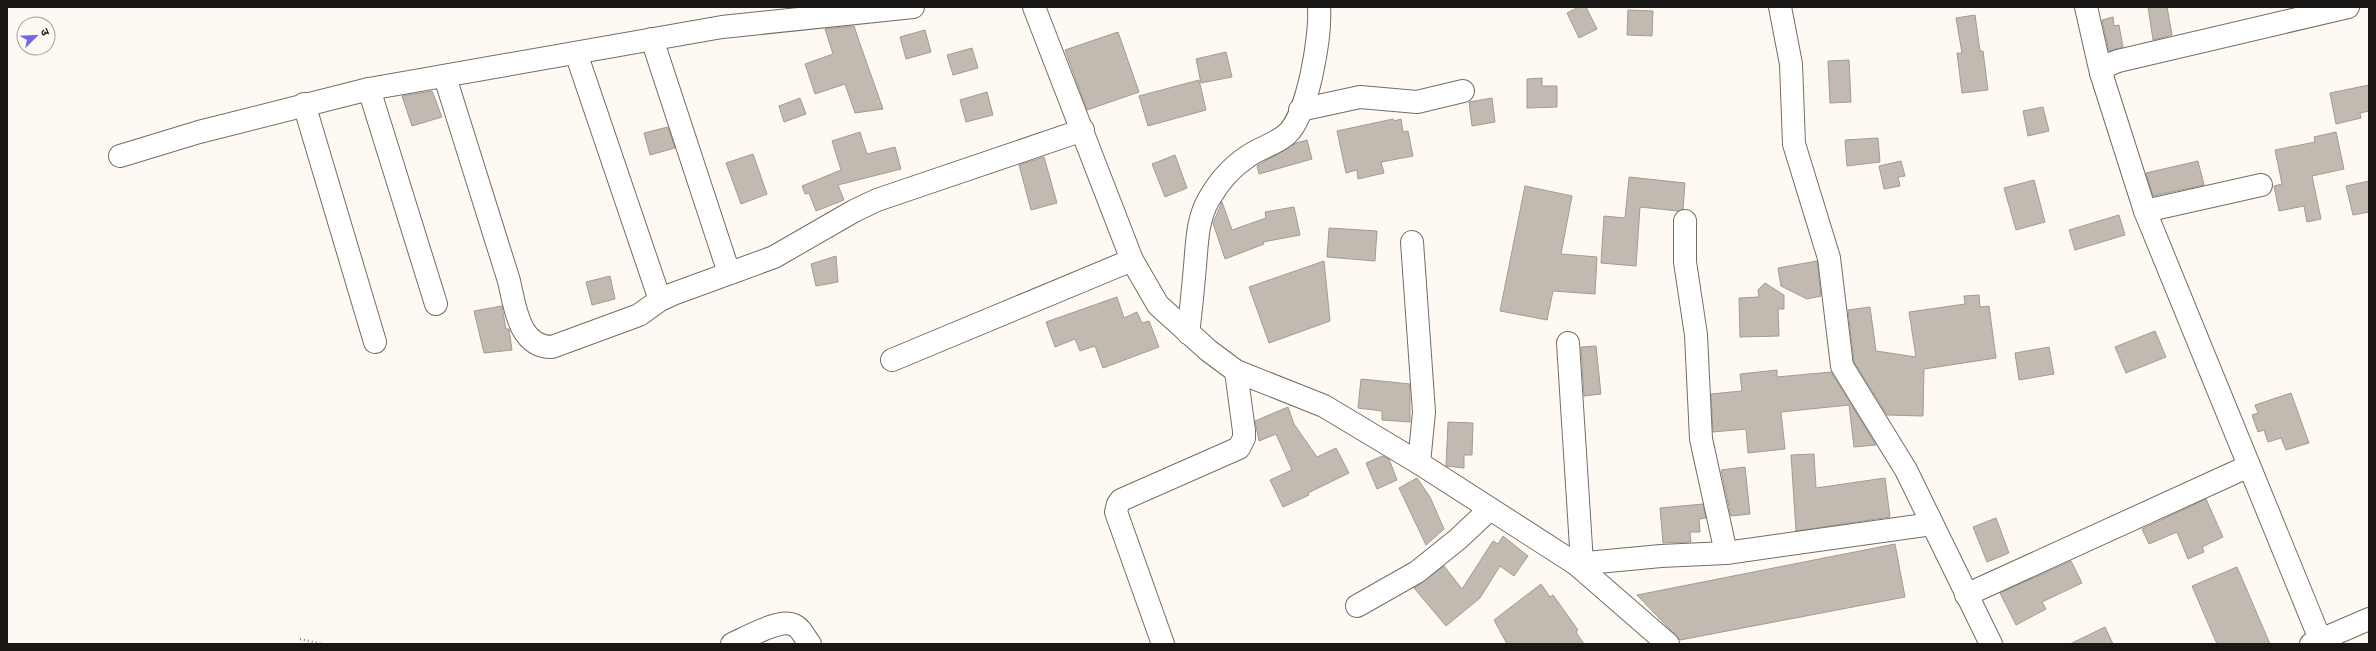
<svg xmlns="http://www.w3.org/2000/svg" width="2376" height="651" font-family="'Space Grotesk','Noto Sans Devanagari',sans-serif">
	<style>
		.building { fill: #c2bab1; stroke: #a39b92 }
		.lines { fill: none; stroke-linecap: round; stroke-linejoin: round }
		.minor-casing { stroke: #746d65; stroke-width: 24 }
		.path { stroke: #888480; stroke-width: 2.5; stroke-dasharray: 1 3; stroke-linecap: butt }
		.minor { stroke: #fff; stroke-width: 22 }
	</style>
	<rect width="100%" height="100%" fill="#fef9f3"/>
	<g class="building">
		<path d="M1579,7H1586L1597,29L1579,38L1567,13Z"/>
		<path d="M2148,7H2167L2172,35L2153,40Z"/>
		<path d="M1628,10L1653,11L1652,36L1627,35Z"/>
		<path d="M1975,15L1980,51H1983L1988,90L1962,93L1957,53H1962L1956,18Z"/>
		<path d="M2113,17L2114,26L2119,25L2123,47L2109,51L2102,20Z"/>
		<path d="M854,26L859,41L883,109L855,113L845,84L815,94L805,64L833,54L825,29Z"/>
		<path d="M925,30L931,52L906,59L900,37Z"/>
		<path d="M1118,32L1139,92L1087,110L1065,50Z"/>
		<path d="M972,48L978,68L953,75L947,55Z"/>
		<path d="M1226,52L1232,77L1201,83L1196,59Z"/>
		<path d="M1849,60L1851,102L1830,103L1828,61Z"/>
		<path d="M1542,78V86H1557V107L1527,108V79Z"/>
		<path d="M1199,80L1206,110L1148,126L1139,96Z"/>
		<path d="M2369,85V111L2360,113L2361,118L2336,124L2330,93Z"/>
		<path d="M432,91L442,117L412,126L402,96Z"/>
		<path d="M987,92L993,115L966,122L960,100Z"/>
		<path d="M800,98L806,114L784,122L779,106Z"/>
		<path d="M1492,98L1495,122L1472,126L1469,102Z"/>
		<path d="M2043,107L2049,131L2028,136L2023,111Z"/>
		<path d="M1393,119L1394,121L1401,119L1403,132L1408,131L1413,156L1381,162L1384,173L1358,179L1357,170L1346,173L1337,131Z"/>
		<path d="M668,127L675,148L650,155L644,133Z"/>
		<path d="M860,132L867,154L895,147L901,169L838,185L844,200L816,211L809,193L805,194L802,186L841,170L832,141Z"/>
		<path d="M2336,132L2344,169L2312,176L2321,219L2307,222L2304,206L2279,211L2274,186L2282,184L2275,150L2315,142L2314,137Z"/>
		<path d="M1878,138L1880,162L1847,166L1845,140Z"/>
		<path d="M1307,140L1312,159L1259,174L1257,166L1296,143Z"/>
		<path d="M753,154L767,194L741,204L726,163Z"/>
		<path d="M1175,155L1187,188L1165,197L1152,164Z"/>
		<path d="M1044,157L1057,203L1031,210L1019,165Z"/>
		<path d="M1901,161L1905,176L1898,177L1900,186L1884,189L1879,166Z"/>
		<path d="M2198,161L2204,185L2153,196L2146,173Z"/>
		<path d="M1629,177L1685,183L1683,209L1678,211L1640,207L1636,266L1601,263L1604,216L1625,218Z"/>
		<path d="M2034,180L2045,222L2016,230L2004,188Z"/>
		<path d="M2369,181V212L2353,215L2346,186Z"/>
		<path d="M1525,186L1572,196L1561,254L1597,257L1595,294L1553,291L1547,320L1500,311Z"/>
		<path d="M1222,202L1232,230L1266,218L1265,212L1294,207L1300,235L1263,242L1264,244L1225,259L1213,223Z"/>
		<path d="M2119,215L2125,235L2075,250L2069,230Z"/>
		<path d="M1329,228L1377,231L1375,261L1327,257Z"/>
		<path d="M836,256L838,282L816,286L811,264Z"/>
		<path d="M1324,261L1330,321L1269,343L1249,287Z"/>
		<path d="M1817,261L1821,296L1807,299L1781,286L1778,268Z"/>
		<path d="M610,276L615,299L592,305L586,282Z"/>
		<path d="M1765,283L1784,295V309H1778L1779,336L1740,337L1739,298L1759,297L1758,290Z"/>
		<path d="M1979,295L1980,307L1989,306L1996,358L1924,369L1923,416L1887,415L1854,362L1848,310L1870,307L1876,351L1916,357L1909,312L1965,304L1964,296Z"/>
		<path d="M1117,297L1124,318L1137,312L1142,323L1149,321L1159,347L1103,368L1095,346L1080,351L1075,339L1055,347L1046,322Z"/>
		<path d="M502,306L506,329H509L512,350L484,353L474,311Z"/>
		<path d="M2155,331L2166,357L2126,373L2115,347Z"/>
		<path d="M1596,346L1601,394L1584,396L1581,347Z"/>
		<path d="M2049,347L2054,374L2019,380L2015,353Z"/>
		<path d="M1777,370V377L1831,372L1876,445L1854,447L1849,405L1781,412L1785,449L1748,453L1746,429L1713,432L1711,394L1742,391L1740,374Z"/>
		<path d="M1361,379L1410,384V422L1382,420V411L1358,408Z"/>
		<path d="M2291,393L2309,443L2286,450L2281,438L2268,442L2264,430L2258,432L2252,415L2258,413L2255,405Z"/>
		<path d="M1288,407L1294,424L1317,457L1336,448L1349,473L1308,493L1309,495L1283,507L1270,480L1292,470L1276,434L1259,441L1255,421Z"/>
		<path d="M1448,422L1473,423L1472,455H1464V468L1446,466Z"/>
		<path d="M1814,454L1816,488L1885,478L1890,517L1796,531L1791,455Z"/>
		<path d="M1382,456L1389,459L1397,480L1377,489L1366,463Z"/>
		<path d="M1745,467L1750,514L1731,516L1721,470Z"/>
		<path d="M1417,478L1430,497L1444,529L1426,545L1399,488Z"/>
		<path d="M2206,499L2223,537L2202,547L2204,552L2188,559L2177,532L2149,544L2142,529Z"/>
		<path d="M1703,504L1706,518L1699,519L1700,532H1690L1691,542L1663,543L1660,508Z"/>
		<path d="M1996,518L2009,553L1987,562L1973,527Z"/>
		<path d="M1503,536L1528,556L1514,576L1500,566L1480,598L1446,626L1414,588L1444,566L1462,589L1493,541L1498,544Z"/>
		<path d="M1895,544L1905,597L1680,640L1637,595Z"/>
		<path d="M2071,561L2082,583L2042,602L2046,609L2016,625L2000,593Z"/>
		<path d="M2237,567L2270,644H2217L2192,586Z"/>
		<path d="M1541,584L1550,597L1553,595L1578,630L1576,632L1584,644H1507L1494,620Z"/>
		<path d="M2105,627L2113,644H2070Z"/>
	</g>
	<g class="lines">
		<g class="minor-casing">
			<g id="minor">
				<path d="M1034,7L1132,260L1158,305L1209,351L1236,371L1324,406L1419,463L1576,564L1668,644"/>
				<path d="M1780,7L1791,64L1794,144L1829,258L1842,366L1906,470L1991,644"/>
				<path d="M2086,7L2101,73"/>
				<path d="M652,39L729,273"/>
				<path d="M576,53L660,300"/>
				<path d="M445,77L509,281C515,307 519,347 552,347L639,315L660,300L673,294L774,257L854,211L877,200L1083,130"/>
				<path d="M369,89L436,304"/>
				<path d="M304,104L375,342"/>
				<path d="M1300,110L1360,97L1417,102L1463,91"/>
				<path d="M120,156L199,132L369,89L722,27L913,7"/>
				<path d="M2145,211L2261,185"/>
				<path d="M1685,221V262L1696,335L1701,439L1726,553"/>
				<path d="M1412,242L1424,412L1419,463"/>
				<path d="M1188,333C1191,311 1193,289 1195,266C1197,244 1197,219 1209,199C1218,183 1232,167 1247,157C1259,148 1276,144 1287,134C1308,115 1321,36 1319,7"/>
				<path d="M1568,343L1582,563"/>
				<path d="M892,360L1132,260"/>
				<path d="M1576,564L1661,556L1726,553L1932,524"/>
				<path d="M1966,595L2249,466"/>
				<path d="M1357,606L1417,572L1458,539L1490,509"/>
				<path d="M732,644C746,638 780,618 794,625C801,628 805,638 810,644"/>
				<path d="M1163,644L1116,512L1118,504L1121,500L1239,448L1244,438V431L1236,371"/>
				<path d="M2311,644L2369,619"/>
				<path d="M2322,644L2145,211L2101,73L2108,65L2118,61L2348,7"/>
			</g>
		</g>
		<path class="path" d="M300,639L322,644"/>
		<use href="#minor" class="minor"/>
	</g>
	<rect width="2376" height="651" fill="none" stroke="#191613" stroke-width="16"/>
	<g transform="translate(36 36) rotate(66)"><circle r="19" fill="#fef9f3" stroke="#a29e99"/>
	<path d="M0-3L7 15L0 10L-7 15Z" fill="#706be5"/>
	<text y="-6" font-size="11" font-weight="bold" text-anchor="middle" fill="#191613">उ</text>
	</g>
</svg>
